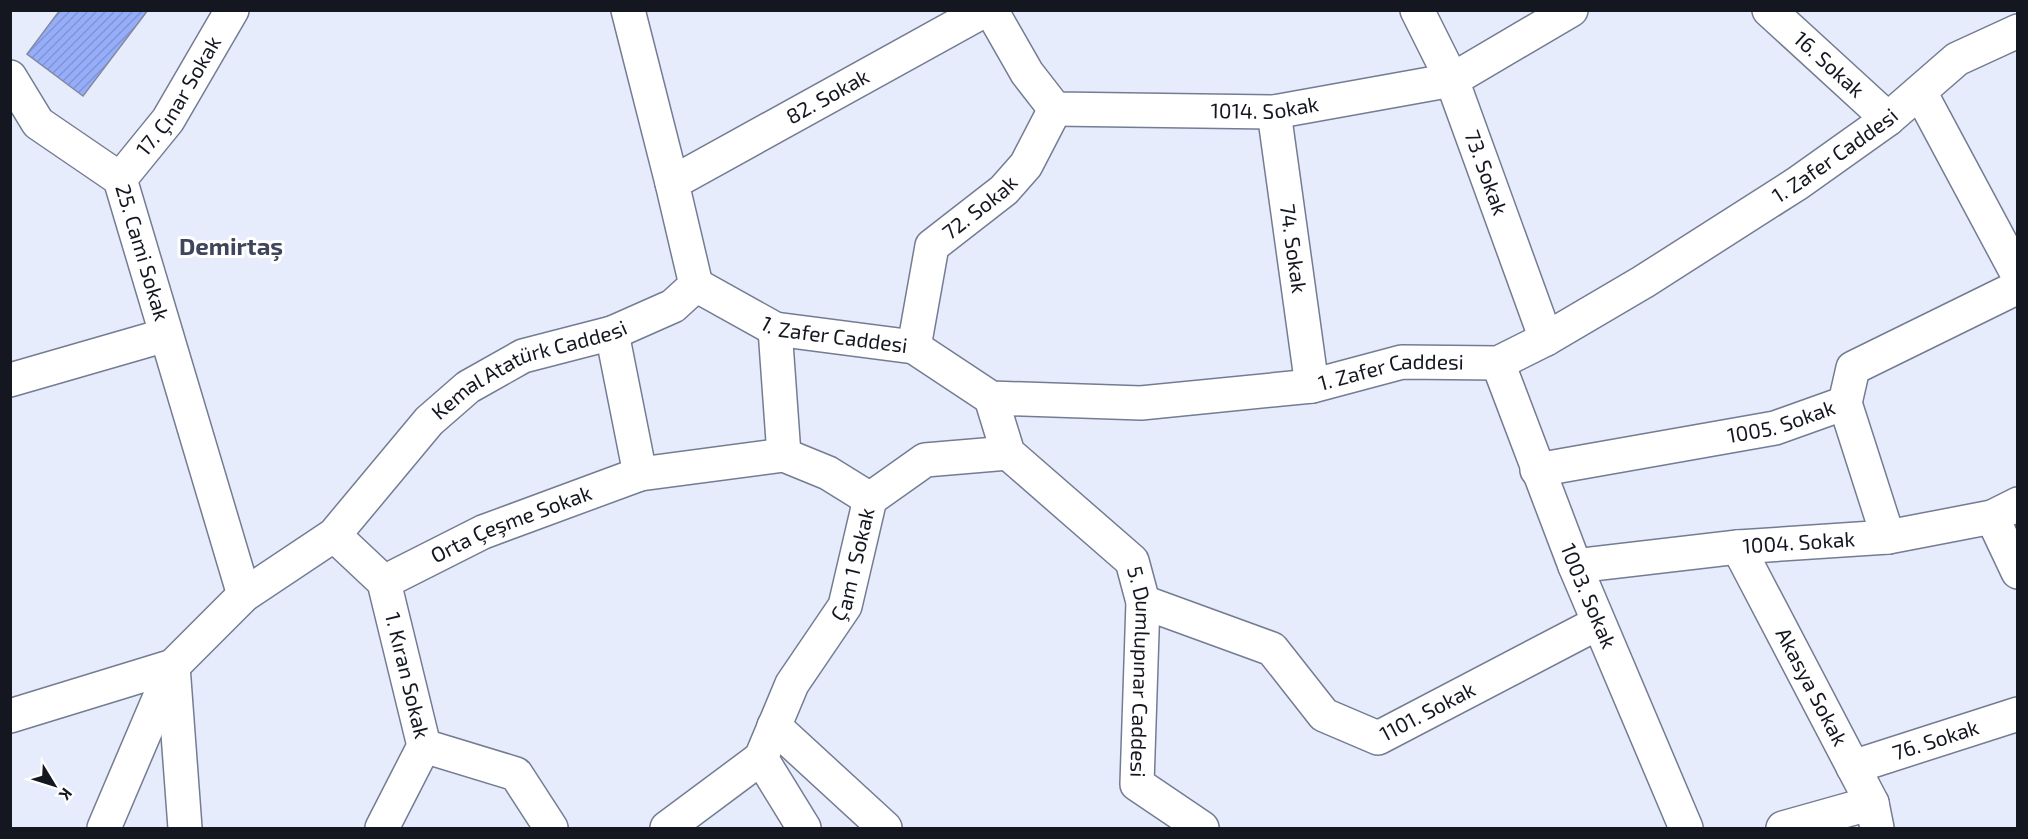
<svg xmlns="http://www.w3.org/2000/svg" width="2028" height="839" font-family="'Exo 2',sans-serif">
	<style>
		.building { fill: url(#building-hatch); stroke: #828aa2; stroke-width: 1.5 }
		.lines { fill: none; stroke-linecap: round; stroke-linejoin: round }
		.street-casing { stroke: #747c93; stroke-width: 36 }
		.secondary-casing { stroke: #747c93; stroke-width: 36 }
		.street { stroke: #fff; stroke-width: 33 }
		.secondary { stroke: #fff; stroke-width: 33 }
		.labels { text-anchor: middle; stroke-width: 6; stroke-linejoin: round; paint-order: stroke }
		.street-label { font-size: 21px; fill: #141720; stroke: #fff }
		.quarter-label { font-size: 24px; font-weight: bold; fill: #3f455a; stroke: #fff }
	</style>
	<defs>
		<pattern id="building-hatch" width="6" height="6" patternUnits="userSpaceOnUse" patternTransform="scale(1.5)"><rect width="6" height="6" fill="#96adf9"/><path d="M-1 1l2-2M0 6l6-6M5 7l2-2" fill="none" stroke="#8094d5"/></pattern>
	</defs>
	<rect width="100%" height="100%" fill="#e6ecfb"/>
	<path class="building" d="M60,10H148L83,96L27,54Z"/>
	<g class="lines">
		<g class="street-casing">
			<g id="street">
				<path id="s1" d="M991,10L1027,73L1055,109L1274,112L1452,80L1571,10"/>
				<path id="s2" d="M1417,10L1452,80L1546,339"/>
				<path id="s3" d="M1769,10L1888,119"/>
				<path id="s4" d="M10,77L38,123L120,179L244,595"/>
				<path d="M1920,92L2018,275"/>
				<path id="s5" d="M1274,112L1312,386"/>
				<path id="s6" d="M120,179L168,120L232,10"/>
				<path id="s7" d="M672,183L985,10"/>
				<path id="s8" d="M696,285L775,329L914,347L991,398L1141,403L1312,386L1402,362L1498,363L1546,339L1643,282L1798,183L1888,119L1957,59L2018,31"/>
				<path d="M775,329L784,455"/>
				<path d="M612,333L640,474"/>
				<path id="s9" d="M914,347L932,246L1004,190L1026,165L1055,109"/>
				<path id="s10" d="M1498,363L1575,566L1686,828"/>
				<path d="M10,380L166,335"/>
				<path id="s11" d="M991,398L1008,453L1132,561L1143,602L1137,784L1202,828"/>
				<path d="M1845,403L1888,537"/>
				<path id="s12" d="M1537,470L1775,428L1845,403L1853,368L2018,287"/>
				<path d="M1992,517L2018,572"/>
				<path id="s13" d="M334,535L384,582L424,746L382,828"/>
				<path id="s14" d="M1738,547L1872,803L1877,828"/>
				<path id="s15" d="M1575,566L1738,547L1888,537L1992,517L2018,504"/>
				<path id="s16" d="M384,582L483,532L640,474L784,455L828,473L870,499"/>
				<path id="s17" d="M1143,602L1272,649L1324,715L1378,738L1598,623"/>
				<path d="M10,716L173,666L185,828"/>
				<path d="M774,726L885,828"/>
				<path d="M424,746L516,774L551,828"/>
				<path d="M761,758L804,828"/>
				<path id="s18" d="M1853,767L2018,714"/>
				<path id="s19" d="M667,828L761,758L792,684L845,606L870,499L925,460L1008,453"/>
				<path d="M1783,828L1872,803"/>
			</g>
		</g>
		<g class="secondary-casing">
			<g id="secondary">
				<path id="s20" d="M104,828L173,666L244,595L334,535L429,421L468,387L523,356L612,333L673,306L696,285L672,183L628,10"/>
			</g>
		</g>
		<use href="#street" class="street"/>
		<use href="#secondary" class="secondary"/>
	</g>
	<g class="labels">
		<g class="street-label">
			<text dy="7" stroke="none"><textPath href="#s3" startOffset="81">16. Sokak</textPath></text>
			<text dy="7" stroke="none"><textPath href="#s6" startOffset="102">17. Çınar Sokak</textPath></text>
			<text dy="7" stroke="none"><textPath href="#s7" startOffset="178">82. Sokak</textPath></text>
			<text dy="7" stroke="none"><textPath href="#s1" startOffset="328">1014. Sokak</textPath></text>
			<text dy="7" stroke="none"><textPath href="#s8" startOffset="1230">1. Zafer Caddesi</textPath></text>
			<text dy="7" stroke="none"><textPath href="#s2" startOffset="177">73. Sokak</textPath></text>
			<text dy="7" stroke="none"><textPath href="#s9" startOffset="164">72. Sokak</textPath></text>
			<text dy="7" stroke="none"><textPath href="#s5" startOffset="138">74. Sokak</textPath></text>
			<text dy="7" stroke="none"><textPath href="#s4" startOffset="230">25. Cami Sokak</textPath></text>
			<text dy="7" stroke="none"><textPath href="#s8" startOffset="150">1. Zafer Caddesi</textPath></text>
			<text dy="7" stroke="none"><textPath href="#s20" startOffset="648">Kemal Atatürk Caddesi</textPath></text>
			<text dy="7" stroke="none"><textPath href="#s8" startOffset="726">1. Zafer Caddesi</textPath></text>
			<text dy="7" stroke="none"><textPath href="#s12" startOffset="249">1005. Sokak</textPath></text>
			<text dy="7" stroke="none"><textPath href="#s16" startOffset="140">Orta Çeşme Sokak</textPath></text>
			<text dy="7" stroke="none"><textPath href="#s15" startOffset="225">1004. Sokak</textPath></text>
			<text dy="7" stroke="none"><textPath href="#s19" startOffset="334">Çam 1 Sokak</textPath></text>
			<text dy="7" stroke="none"><textPath href="#s10" startOffset="250">1003. Sokak</textPath></text>
			<text dy="7" stroke="none"><textPath href="#s11" startOffset="334">5. Dumlupınar Caddesi</textPath></text>
			<text dy="7" stroke="none"><textPath href="#s13" startOffset="165">1. Kıran Sokak</textPath></text>
			<text dy="7" stroke="none"><textPath href="#s14" startOffset="158">Akasya Sokak</textPath></text>
			<text dy="7" stroke="none"><textPath href="#s17" startOffset="336">1101. Sokak</textPath></text>
			<text dy="7" stroke="none"><textPath href="#s18" startOffset="87">76. Sokak</textPath></text>
		</g>
		<g class="quarter-label">
			<text x="231" y="255">Demirtaş</text>
		</g>
	</g>
	<rect width="2028" height="839" fill="none" stroke="#141720" stroke-width="24"/>
	<g transform="translate(54 785) rotate(128)" stroke="#ffffff" stroke-width="4.5" paint-order="stroke">
	<path d="M0-4.5L10 22L0 15L-10 22Z" fill="#141720"/>
	<text y="-9" font-size="16" font-weight="bold" text-anchor="middle" fill="#141720">K</text>
	</g>
</svg>
